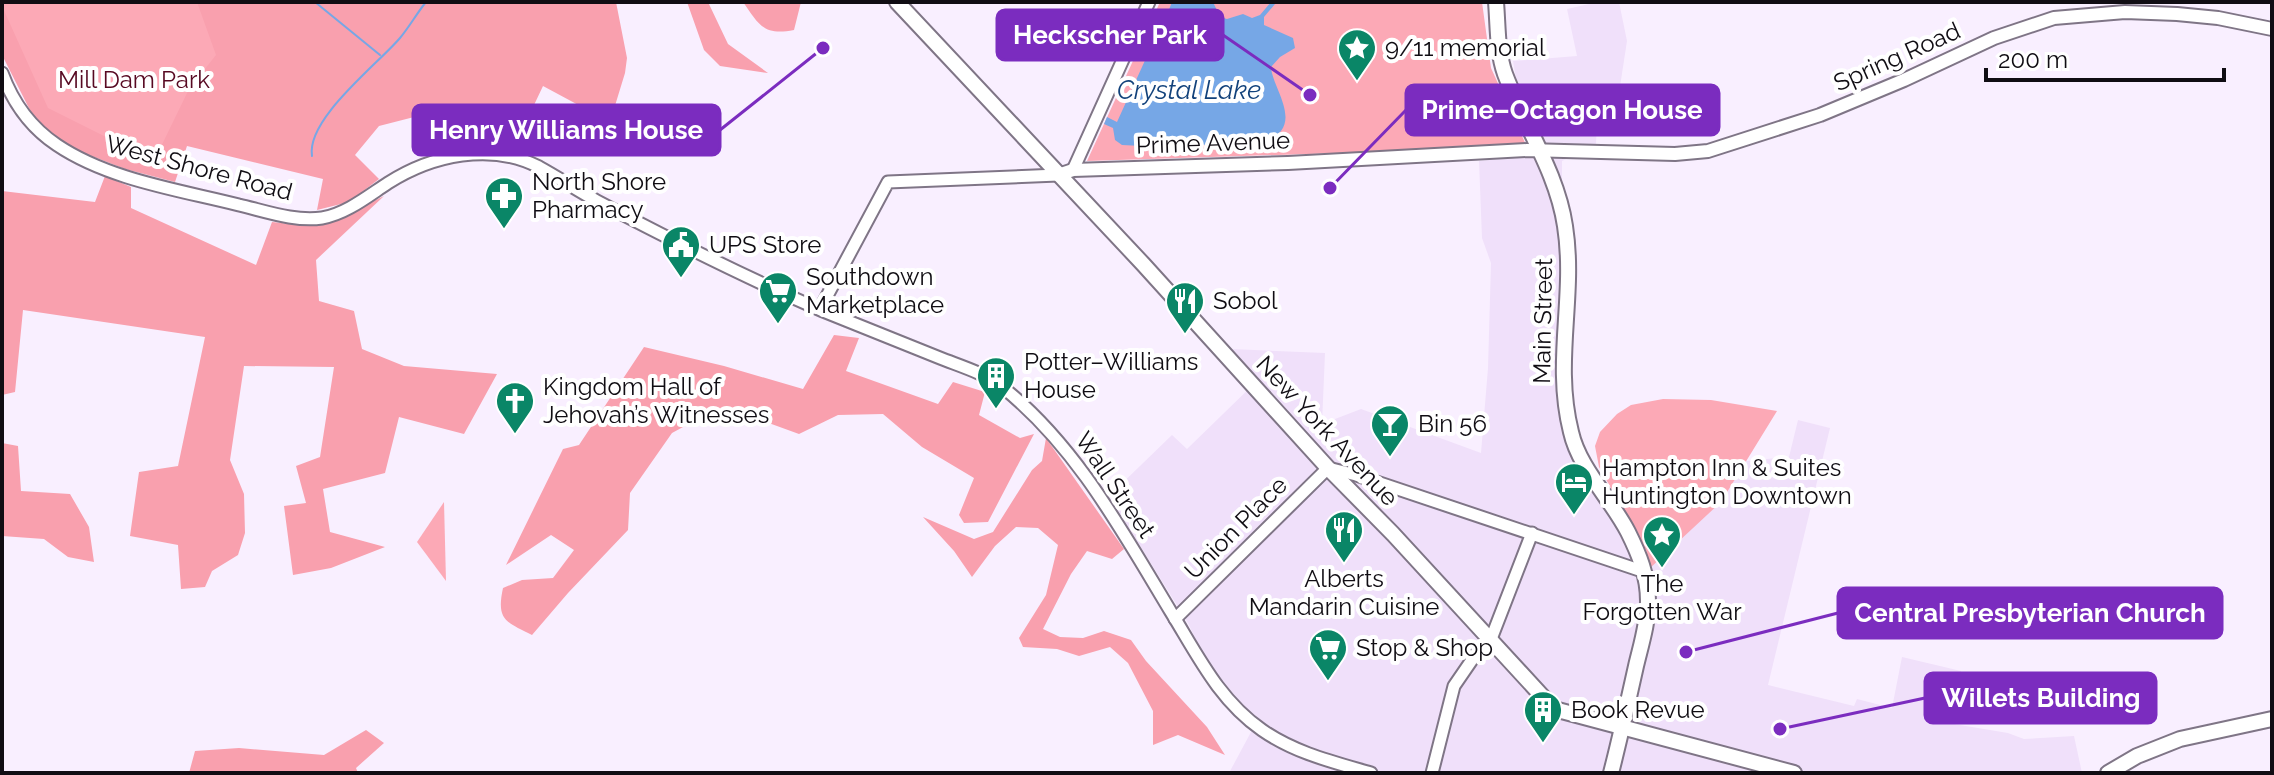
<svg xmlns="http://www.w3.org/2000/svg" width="2274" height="775" font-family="Raleway,sans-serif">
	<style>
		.built { fill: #f0e0fa }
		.green { fill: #fca9b6 }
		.forest { fill: #f9a0ae }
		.water { fill: #76a7e6 }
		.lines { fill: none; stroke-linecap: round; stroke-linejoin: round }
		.stream { stroke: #76a7e6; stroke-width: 2 }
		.tertiary-casing { stroke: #7f7586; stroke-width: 15 }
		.secondary-casing { stroke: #7f7586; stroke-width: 16 }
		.primary-casing { stroke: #7f7586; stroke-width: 18 }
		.tertiary { stroke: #fff; stroke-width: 11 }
		.secondary { stroke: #fff; stroke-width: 12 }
		.primary { stroke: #fff; stroke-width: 14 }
		.labels { text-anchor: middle; stroke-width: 8; stroke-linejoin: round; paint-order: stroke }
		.poi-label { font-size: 24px; fill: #100d13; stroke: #fff; text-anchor: start }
		.street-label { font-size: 24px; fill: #100d13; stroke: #fff }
		.park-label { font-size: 24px; fill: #570922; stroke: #fff }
		.water-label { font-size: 26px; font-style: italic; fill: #12427b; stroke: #fff }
		.leader { fill: none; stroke: #7b2cbf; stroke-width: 3 }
		.callout-dot { fill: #7b2cbf; stroke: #fff; stroke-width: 3 }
		.callout { fill: #7b2cbf; stroke: #7b2cbf; stroke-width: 3 }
		.callout-label { font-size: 26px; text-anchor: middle; font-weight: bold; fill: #fff }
	</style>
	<rect width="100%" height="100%" fill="#f9efff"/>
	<path class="built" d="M1598,2H1619L1627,41L1619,93L1598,97L1596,144L1562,161V367L1572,439L1645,571L1721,502L1746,461L1789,457L1798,420L1830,428L1768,685L1854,706L1857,699L1892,708L1902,657L1961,671L1954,724L2008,733L2024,739L2074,736L2082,773H1229L1258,719L1227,690L1207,664L1188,623L1109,496L1172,435L1187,449L1259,379L1231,349L1325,353L1322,424L1361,409L1481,453L1488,368L1491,263L1482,238L1479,161L1529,156L1513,61L1577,56L1567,9Z"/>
	<g class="green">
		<path d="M2,2H204L236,84L155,170L44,125L2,41Z"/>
		<path d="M1160,2H1482L1491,68L1527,147L1087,161Z"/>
		<path d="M1663,399L1711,400L1777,411L1721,502L1649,569L1646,550L1599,467L1595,446L1600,432L1617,414L1631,405Z"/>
		<path d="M444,502L446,581L417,542Z"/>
	</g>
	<g class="forest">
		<path d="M197,2H616L627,58L625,73L610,122L543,86L517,141L462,144L457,106L379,126L355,155L379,179L349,202L317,210L323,179L187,146L175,182L125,169L76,150L36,122L2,55V6L48,108L154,161L189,89L216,55Z"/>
		<path d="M687,2H708L728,44L768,73L720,66L704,50Z"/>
		<path d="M743,2H801L794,30C764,36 759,25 743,2Z"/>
		<path d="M105,176L131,187V208L256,265L272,222L310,226L353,211L384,196L316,260L319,301L354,311L362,349L404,366L497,374L464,434L399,417L385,473L323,489L330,532L385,547L331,568L293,575L284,506L306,503L296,466L320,457L334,367L244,366L230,460L244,494L245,533L238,555L212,571L205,587L181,589L178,545L130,536L139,472L178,466L205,337L23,310L15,392L2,395V191L95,202Z"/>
		<path d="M834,335L859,338L846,371L938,404L953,382L985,392L979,415L1020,438L1034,434L988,522L964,523L959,515L974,478L922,447L883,414L838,415L799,434L766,422L707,414L672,433L630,493L628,530L568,593L532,635C506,622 496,620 503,588L522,580L553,578L574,550L551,535L506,565L563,449L579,445L644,347L724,366L803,389Z"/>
		<path d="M1046,438L1124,549L1112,559L1087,551L1071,574L1043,629L1060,637L1083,638L1104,631L1131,640L1146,661L1207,727L1225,755L1178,735L1153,745V711L1128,663L1110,647L1079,656L1057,649L1023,647L1019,638L1046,595L1058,545L1038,528L1016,527L995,546L972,577L954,551L923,517L974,539L993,532L1032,470L1042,461Z"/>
		<path d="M2,443L18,446L21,491L70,494L89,527L94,562L68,557L44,539L2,536Z"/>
		<path d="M366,730L384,743L356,768L358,773H189L195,751L239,748L324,755Z"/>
	</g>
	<path class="water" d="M1172,2H1213L1220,17L1227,19L1243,14L1252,18L1260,15L1271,2H1295L1275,4L1264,17V25L1293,38L1295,48L1280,57L1271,67C1272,85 1295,113 1281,131C1279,134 1274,136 1272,138L1273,141L1268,144L1142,146L1122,145L1115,140L1113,128L1104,124L1107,117L1117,122L1157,34L1159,35Z"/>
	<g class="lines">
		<g class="stream">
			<path d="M315,2L380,55"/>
			<path d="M312,156C306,119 378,64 400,38C410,26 417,13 426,2"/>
		</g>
		<g class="tertiary-casing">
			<g id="tertiary">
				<path d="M2,73C13,103 30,127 57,145C109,180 180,190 239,205C265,211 295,222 322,218C346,214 368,196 388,183C432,155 491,142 539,167C559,178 577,190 597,201C671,240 747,278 823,311C862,327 901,342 940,358C960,366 984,373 1001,386C1076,445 1122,531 1171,612C1198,656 1219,700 1262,730C1295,753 1333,762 1371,773"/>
				<path d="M1073,170L1149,2"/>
				<path d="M820,309L888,182L1058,175"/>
				<path d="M1175,619L1328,468L1356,475L1645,572"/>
				<path d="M1432,773L1454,686L1476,654L1491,639L1532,533"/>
			</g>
		</g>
		<g class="secondary-casing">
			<path id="secondary" d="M1058,175L1073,170L1288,163L1527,150L1675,154L1708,151L1820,115L1904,80L1994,38L2054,18L2125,12L2177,14L2218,18L2272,29"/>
		</g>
		<g class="primary-casing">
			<g id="primary">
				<path d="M897,2L1143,264L1328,468L1393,534L1554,709L1794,773"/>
				<path d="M1496,2C1498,26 1497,52 1505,74C1524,125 1557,172 1565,226C1576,296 1553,361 1571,432C1579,468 1611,499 1628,532C1639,554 1648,576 1648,601C1648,623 1641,645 1636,666C1628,702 1620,738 1611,773"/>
				<path d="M2108,773L2137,756L2180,739L2272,719"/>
			</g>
		</g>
		<use href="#tertiary" class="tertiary"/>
		<use href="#secondary" class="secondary"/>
		<use href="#primary" class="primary"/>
	</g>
	<defs>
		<g id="sight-pin" transform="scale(2)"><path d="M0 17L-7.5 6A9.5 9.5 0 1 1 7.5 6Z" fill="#0a8667" stroke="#fff"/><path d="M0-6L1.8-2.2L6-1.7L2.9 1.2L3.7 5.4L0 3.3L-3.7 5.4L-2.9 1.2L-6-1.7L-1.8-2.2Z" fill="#fff"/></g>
		<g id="pharmacy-pin" transform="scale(2)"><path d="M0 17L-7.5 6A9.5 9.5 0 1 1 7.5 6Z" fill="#0a8667" stroke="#fff"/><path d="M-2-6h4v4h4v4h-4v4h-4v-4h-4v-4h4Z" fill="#fff"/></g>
		<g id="civic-pin" transform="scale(2)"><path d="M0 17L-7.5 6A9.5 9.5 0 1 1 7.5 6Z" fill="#0a8667" stroke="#fff"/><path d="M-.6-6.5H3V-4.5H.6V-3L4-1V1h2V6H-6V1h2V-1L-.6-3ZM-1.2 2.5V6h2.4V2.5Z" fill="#fff"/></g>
		<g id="supermarket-pin" transform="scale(2)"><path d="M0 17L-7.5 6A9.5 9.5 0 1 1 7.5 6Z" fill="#0a8667" stroke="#fff"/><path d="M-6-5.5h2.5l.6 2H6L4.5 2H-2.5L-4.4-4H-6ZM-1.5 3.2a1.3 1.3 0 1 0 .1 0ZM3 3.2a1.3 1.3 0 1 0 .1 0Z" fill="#fff"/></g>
		<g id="restaurant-pin" transform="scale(2)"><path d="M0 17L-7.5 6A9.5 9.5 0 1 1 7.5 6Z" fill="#0a8667" stroke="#fff"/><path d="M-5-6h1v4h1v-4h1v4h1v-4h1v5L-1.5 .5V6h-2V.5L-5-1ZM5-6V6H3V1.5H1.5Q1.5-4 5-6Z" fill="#fff"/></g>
		<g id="building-pin" transform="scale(2)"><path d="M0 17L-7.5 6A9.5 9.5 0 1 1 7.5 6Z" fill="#0a8667" stroke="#fff"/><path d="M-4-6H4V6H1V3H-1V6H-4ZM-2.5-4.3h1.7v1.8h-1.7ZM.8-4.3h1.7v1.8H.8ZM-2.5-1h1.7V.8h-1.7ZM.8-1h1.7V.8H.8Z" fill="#fff"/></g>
		<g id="church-pin" transform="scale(2)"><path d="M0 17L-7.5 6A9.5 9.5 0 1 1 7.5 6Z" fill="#0a8667" stroke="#fff"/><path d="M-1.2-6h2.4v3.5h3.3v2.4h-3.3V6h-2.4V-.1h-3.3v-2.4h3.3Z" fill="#fff"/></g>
		<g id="bar-pin" transform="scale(2)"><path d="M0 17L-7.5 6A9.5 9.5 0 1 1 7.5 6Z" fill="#0a8667" stroke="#fff"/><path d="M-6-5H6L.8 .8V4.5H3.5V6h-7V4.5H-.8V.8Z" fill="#fff"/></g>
		<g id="hotel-pin" transform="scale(2)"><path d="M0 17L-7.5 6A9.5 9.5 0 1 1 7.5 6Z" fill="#0a8667" stroke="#fff"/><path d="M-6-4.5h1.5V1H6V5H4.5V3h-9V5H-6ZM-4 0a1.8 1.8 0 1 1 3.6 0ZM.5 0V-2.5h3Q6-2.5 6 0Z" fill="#fff"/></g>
	</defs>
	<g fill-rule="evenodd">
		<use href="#sight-pin" x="1357" y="48"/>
		<use href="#pharmacy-pin" x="504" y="196"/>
		<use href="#civic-pin" x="681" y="245"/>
		<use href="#supermarket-pin" x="778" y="291"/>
		<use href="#restaurant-pin" x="1185" y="301"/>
		<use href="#building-pin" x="996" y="376"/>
		<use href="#church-pin" x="515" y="401"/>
		<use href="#bar-pin" x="1390" y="424"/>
		<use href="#hotel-pin" x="1574" y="482"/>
		<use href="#restaurant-pin" x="1344" y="530"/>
		<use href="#sight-pin" x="1662" y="535"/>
		<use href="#supermarket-pin" x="1328" y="648"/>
		<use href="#building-pin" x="1543" y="710"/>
	</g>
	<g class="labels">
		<g class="poi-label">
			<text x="1385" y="56">9/11 memorial</text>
			<text x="532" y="190">North Shore<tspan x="532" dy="28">Pharmacy</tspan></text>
			<text x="709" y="253">UPS Store</text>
			<text x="806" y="285">Southdown<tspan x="806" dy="28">Marketplace</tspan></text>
			<text x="1213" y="309">Sobol</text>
			<text x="1024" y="370">Potter–Williams<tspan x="1024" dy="28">House</tspan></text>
			<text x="543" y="395">Kingdom Hall of<tspan x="543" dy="28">Jehovah’s Witnesses</tspan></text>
			<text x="1418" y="432">Bin 56</text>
			<text x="1602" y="476">Hampton Inn &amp; Suites<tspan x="1602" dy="28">Huntington Downtown</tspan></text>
			<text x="1344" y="587" text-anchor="middle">Alberts<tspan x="1344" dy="28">Mandarin Cuisine</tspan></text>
			<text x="1662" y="592" text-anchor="middle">The<tspan x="1662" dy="28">Forgotten War</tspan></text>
			<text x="1356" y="656">Stop &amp; Shop</text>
			<text x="1571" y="718">Book Revue</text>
		</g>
		<g class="street-label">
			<text transform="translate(1897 57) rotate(-24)" y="8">Spring Road</text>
			<text transform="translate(1213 143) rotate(-2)" y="8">Prime Avenue</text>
			<text transform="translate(199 168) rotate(15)" y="8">West Shore Road</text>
			<text transform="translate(1543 321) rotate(-89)" y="8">Main Street</text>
			<text transform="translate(1327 431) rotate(47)" y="8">New York Avenue</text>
			<text transform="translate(1115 485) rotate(56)" y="8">Wall Street</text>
			<text transform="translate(1236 528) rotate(-45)" y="8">Union Place</text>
		</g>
		<g class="park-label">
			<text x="134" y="88">Mill Dam Park</text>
		</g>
		<g class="water-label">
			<text x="1189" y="99">Crystal Lake</text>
		</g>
	</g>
	<path class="leader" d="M1310 95L1223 35M1330 188L1406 110M823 48L720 130M1686 652L1838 613M1780 729L1925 698"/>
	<g class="callout-dot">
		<circle cx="1310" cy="95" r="8"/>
		<circle cx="1330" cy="188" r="8"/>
		<circle cx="823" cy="48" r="8"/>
		<circle cx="1686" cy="652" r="8"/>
		<circle cx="1780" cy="729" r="8"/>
	</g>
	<g class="callout">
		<rect x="997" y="10" width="226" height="50" rx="8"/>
		<rect x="1406" y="85" width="313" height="50" rx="8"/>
		<rect x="413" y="105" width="307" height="50" rx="8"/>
		<rect x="1838" y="588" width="384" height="50" rx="8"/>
		<rect x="1925" y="673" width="231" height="50" rx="8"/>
	</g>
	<g class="callout-label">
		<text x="1110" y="44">Heckscher Park</text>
		<text x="1562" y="119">Prime–Octagon House</text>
		<text x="566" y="139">Henry Williams House</text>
		<text x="2030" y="622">Central Presbyterian Church</text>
		<text x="2041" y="707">Willets Building</text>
	</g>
	<rect width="2274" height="775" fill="none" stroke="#100d13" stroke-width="8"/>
	<path d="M1986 68v12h238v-12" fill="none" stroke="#100d13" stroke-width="4"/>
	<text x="1998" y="68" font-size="24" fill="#100d13" stroke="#ffffff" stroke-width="6" paint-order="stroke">200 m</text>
</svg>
